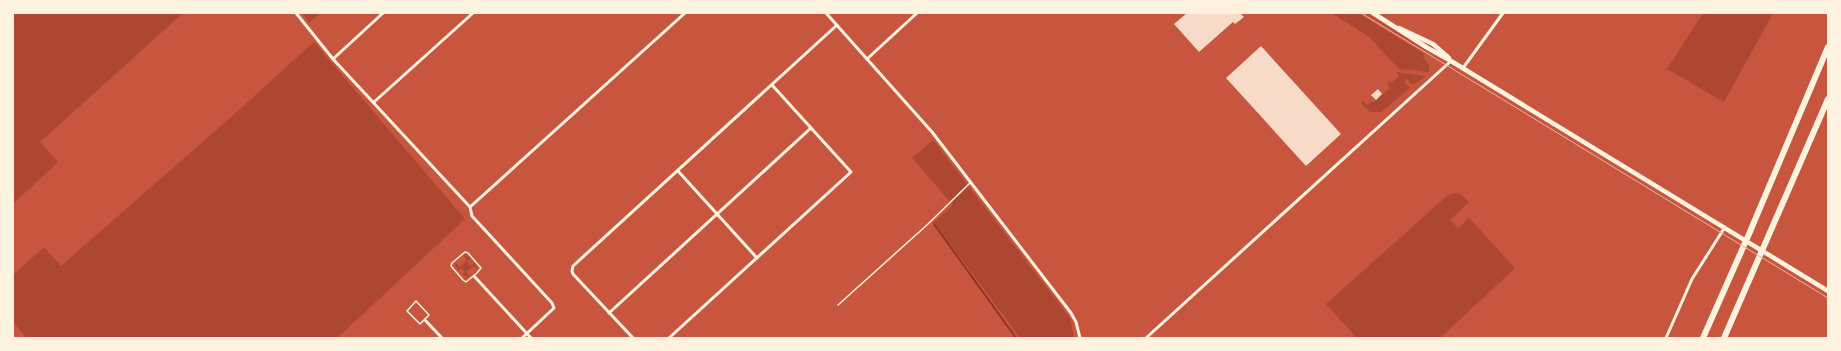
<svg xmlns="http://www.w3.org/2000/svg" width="1841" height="351" font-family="Inter,sans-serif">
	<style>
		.green { fill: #ae4732 }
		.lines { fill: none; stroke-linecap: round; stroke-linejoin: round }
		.stream { stroke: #8f3625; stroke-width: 2 }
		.building { fill: #f7dbc8 }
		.service { stroke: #fff3e0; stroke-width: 1.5 }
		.minor { stroke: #fff3e0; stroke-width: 3 }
		.secondary { stroke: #fff3e0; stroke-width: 4.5 }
		.motorway { stroke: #fff3e0; stroke-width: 6 }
		.tram { stroke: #e9b49f; stroke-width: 1 }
	</style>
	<rect width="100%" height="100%" fill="#c8553d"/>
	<g class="green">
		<path d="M13,13H183L40,142L58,162L13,204Z"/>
		<path d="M303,13H320L309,23Z"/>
		<path d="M1331,13H1358L1424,54L1423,57L1429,65V72L1399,69L1368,36Z"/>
		<path d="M1364,13H1366L1426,50V51Z"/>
		<path d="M1703,13H1773L1724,102L1667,69Z"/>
		<path d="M314,42L465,219L337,338H26L13,321V275L44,247L61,266L230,118Z"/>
		<path d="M1396,72L1426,76L1413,85L1407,79L1404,82L1410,88L1381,112H1370L1361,103L1363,101L1367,105L1371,102H1374L1389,89L1388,79L1391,83L1399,76Z"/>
		<path d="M933,140L1070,318L1074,338H1020L934,222L953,205L912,158Z"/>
		<path d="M1459,193L1469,202L1450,220L1458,228L1469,218L1515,268L1440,338H1353L1355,336L1326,304L1448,195Z"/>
		<path d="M465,255L471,258L467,262L470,266L474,263L477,267V270L473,266L466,272L469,276L468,277L462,275L465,272L461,268L458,271L455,265L456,263L460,267L467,260L464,256Z"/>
	</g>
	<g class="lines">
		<path class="stream" d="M934,224L1016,338"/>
	</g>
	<g class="building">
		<path d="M1187,13H1243L1241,14L1244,17L1235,24L1233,22L1199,52L1174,24Z"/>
		<path d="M1261,46L1341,134L1306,166L1226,78Z"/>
		<path d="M1378,89L1382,94L1376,100L1371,95Z"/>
	</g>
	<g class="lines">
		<g class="service">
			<path d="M465,252L468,253L481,268L477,273L466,282L463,280L451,266L452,263Z"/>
			<path d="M416,301L429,315L420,324L407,311Z"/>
			<path d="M838,305L928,224L970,183"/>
		</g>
		<g class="minor">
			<path d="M296,13L333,59L470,207L472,216L552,303L554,308L522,338"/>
			<path d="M826,13L932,132L1071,313L1076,322L1080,338"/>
			<path d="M333,59L383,13"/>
			<path d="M867,59L917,13"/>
			<path d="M1463,68L1503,13"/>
			<path d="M374,102L473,13"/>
			<path d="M678,171L757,258"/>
			<path d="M470,207L685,13"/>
			<path d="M474,276L531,338"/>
			<path d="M609,313L811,128"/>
			<path d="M425,320L442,338"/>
			<path d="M633,338L573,274L572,271L573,266L837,25"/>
			<path d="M669,338L851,172L772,85"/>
			<path d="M1146,338L1451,61"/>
			<path d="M1666,338L1692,279L1725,227"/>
		</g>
		<g class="secondary">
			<path d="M1373,13L1426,47L1451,61L1828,291"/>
			<path d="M1399,28L1433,44L1449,58"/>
		</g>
		<g class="motorway">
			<path d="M1703,338L1749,234L1828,47"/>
			<path d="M1724,338L1828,99"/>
		</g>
		<path class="tram" d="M1361,13L1828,298"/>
	</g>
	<rect width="1841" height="351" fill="none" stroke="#fff3e0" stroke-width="28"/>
</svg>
